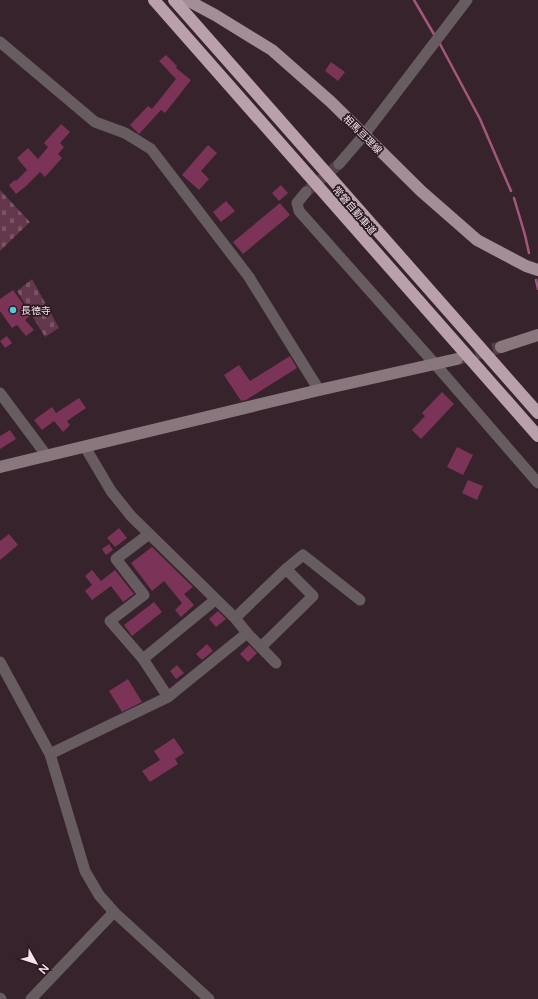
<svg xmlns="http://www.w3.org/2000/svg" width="538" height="999" font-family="'Varela Round','Noto Sans JP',sans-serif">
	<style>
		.cemetery { fill: url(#cemetery-stones) }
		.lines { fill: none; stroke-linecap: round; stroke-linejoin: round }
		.stream { stroke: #a4577c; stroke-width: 2.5 }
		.building { fill: #7b3357 }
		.street-tunnel { stroke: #534049; stroke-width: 11; stroke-dasharray: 11 5.5; stroke-linecap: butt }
		.secondary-tunnel { stroke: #534049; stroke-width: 12; stroke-dasharray: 12 6; stroke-linecap: butt }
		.street { stroke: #675c60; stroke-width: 11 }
		.secondary { stroke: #89777e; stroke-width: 12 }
		.primary { stroke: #a38d96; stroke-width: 12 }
		.highway { stroke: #baa0ab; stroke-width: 12 }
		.poi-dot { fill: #51ccd4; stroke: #2d1922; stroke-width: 1.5 }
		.labels { text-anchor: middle; stroke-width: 3.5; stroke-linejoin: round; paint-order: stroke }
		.street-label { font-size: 10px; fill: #f3e5eb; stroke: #2d1922 }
		.poi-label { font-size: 10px; fill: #f3e5eb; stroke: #2d1922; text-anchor: start }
	</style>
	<defs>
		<pattern id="cemetery-stones" width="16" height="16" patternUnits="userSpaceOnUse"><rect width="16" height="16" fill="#63374c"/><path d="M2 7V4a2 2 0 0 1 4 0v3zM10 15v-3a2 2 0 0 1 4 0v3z" fill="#7a5466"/></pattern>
	</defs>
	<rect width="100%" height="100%" fill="#37232c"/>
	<g class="cemetery">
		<path d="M0,190L30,222L0,251Z"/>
		<path d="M32,279L59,328L45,337L17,291Z"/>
	</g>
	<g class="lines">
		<g class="stream">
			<path d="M414,0L435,36"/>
			<path d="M440,44L480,119L511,191"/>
			<path d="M514,198L525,235L529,253"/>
			<path d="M536,280L538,289"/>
		</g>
	</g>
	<g class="building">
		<path d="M166,55L177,66L176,68L191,80L165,113L161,110L139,134L130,125L148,106L152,109L176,79L159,61Z"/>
		<path d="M331,62L345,72L338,81L325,71Z"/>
		<path d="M61,124L70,132L60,143L64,147L58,154L62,158L45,177L40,172L25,187L16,194L9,185L15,180L16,181L27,170L17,158L28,148L38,159L48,147L44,143Z"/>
		<path d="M208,145L217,153L201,171L209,179L199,190L182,175Z"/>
		<path d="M281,185L288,193L279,201L272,193Z"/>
		<path d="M226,201L235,211L221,222L213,212Z"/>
		<path d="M280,203L290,215L243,254L233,242Z"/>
		<path d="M13,290L31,315L25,320L34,330L26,336L17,325L12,328L0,311V299Z"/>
		<path d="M7,336L12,343L5,348L0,341Z"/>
		<path d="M290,356L297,368L246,400L241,401L224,375L239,365L250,381Z"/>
		<path d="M442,392L454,404L421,439L412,430L425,416L422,413Z"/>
		<path d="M79,398L86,408L67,421L70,425L63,432L54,421L42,430L34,420L52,407L56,413Z"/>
		<path d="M10,430L16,439L0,449V436Z"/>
		<path d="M457,447L473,455L463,475L447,467Z"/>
		<path d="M468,480L483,486L477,500L462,493Z"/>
		<path d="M119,528L127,538L115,547L107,538Z"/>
		<path d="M9,534L18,545L0,560V541Z"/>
		<path d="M109,544L113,550L106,555L102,549Z"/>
		<path d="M152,547L193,587L184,594L194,605L181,617L175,610L182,603L164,581L152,591L131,563Z"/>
		<path d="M92,570L101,581L115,570L134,594L123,602L111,586L92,600L85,591L92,585L85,576Z"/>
		<path d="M154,602L162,612L132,636L124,625Z"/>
		<path d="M218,611L226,619L216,627L209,619Z"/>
		<path d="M207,644L213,651L202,660L196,654Z"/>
		<path d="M249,645L257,653L248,662L240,654Z"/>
		<path d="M177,665L184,673L176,679L170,671Z"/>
		<path d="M128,679L142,702L122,712L109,691Z"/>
		<path d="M174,738L184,753L175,759L178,764L150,782L142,771L160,760L154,751Z"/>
	</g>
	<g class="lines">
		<path class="street-tunnel" d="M306,192L339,164"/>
		<path class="secondary-tunnel" d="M458,359L501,347"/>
		<g class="street">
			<path d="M0,42L95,122L125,133L151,149L249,277L319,390"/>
			<path d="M339,164L364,135L467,0"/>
			<path d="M306,192L297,203L299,211L435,364L538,483"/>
			<path d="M0,393L47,456"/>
			<path d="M85,447L111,491L131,516L235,618L247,633L276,663"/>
			<path d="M286,569L303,555L360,600"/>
			<path d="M235,618L286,569L313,596L262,646"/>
			<path d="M143,659L110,621L144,595L116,559L149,534"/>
			<path d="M0,662L50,754L85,871L99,895L114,912L209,999"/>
			<path d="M168,697L143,659L215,600"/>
			<path d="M50,754L168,697L247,633"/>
			<path d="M0,998L1,999"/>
			<path d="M31,999L114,912"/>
		</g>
		<g class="secondary">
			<path d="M501,347L538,335"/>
			<path d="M0,467L319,390L457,359"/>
		</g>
		<path class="primary" d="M187,0L215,15L272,50L331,102L421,191L477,240L526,266L538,270"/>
		<g class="highway">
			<path d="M154,0L538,436"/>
			<path d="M174,0L538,413"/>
		</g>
	</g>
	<circle class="poi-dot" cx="13" cy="310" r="4"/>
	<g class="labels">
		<g class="street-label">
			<text transform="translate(363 134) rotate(45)" y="4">相馬亘理線</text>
			<text transform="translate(355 210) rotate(49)" y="4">常磐自動車道</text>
		</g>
		<g class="poi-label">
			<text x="21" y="314">長徳寺</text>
		</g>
	</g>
	<g transform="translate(36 963) rotate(129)" stroke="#2d1922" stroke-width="3" paint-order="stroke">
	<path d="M0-3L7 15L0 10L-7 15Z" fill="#f3e5eb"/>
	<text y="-6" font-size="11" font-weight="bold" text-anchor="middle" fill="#f3e5eb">N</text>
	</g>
</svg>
